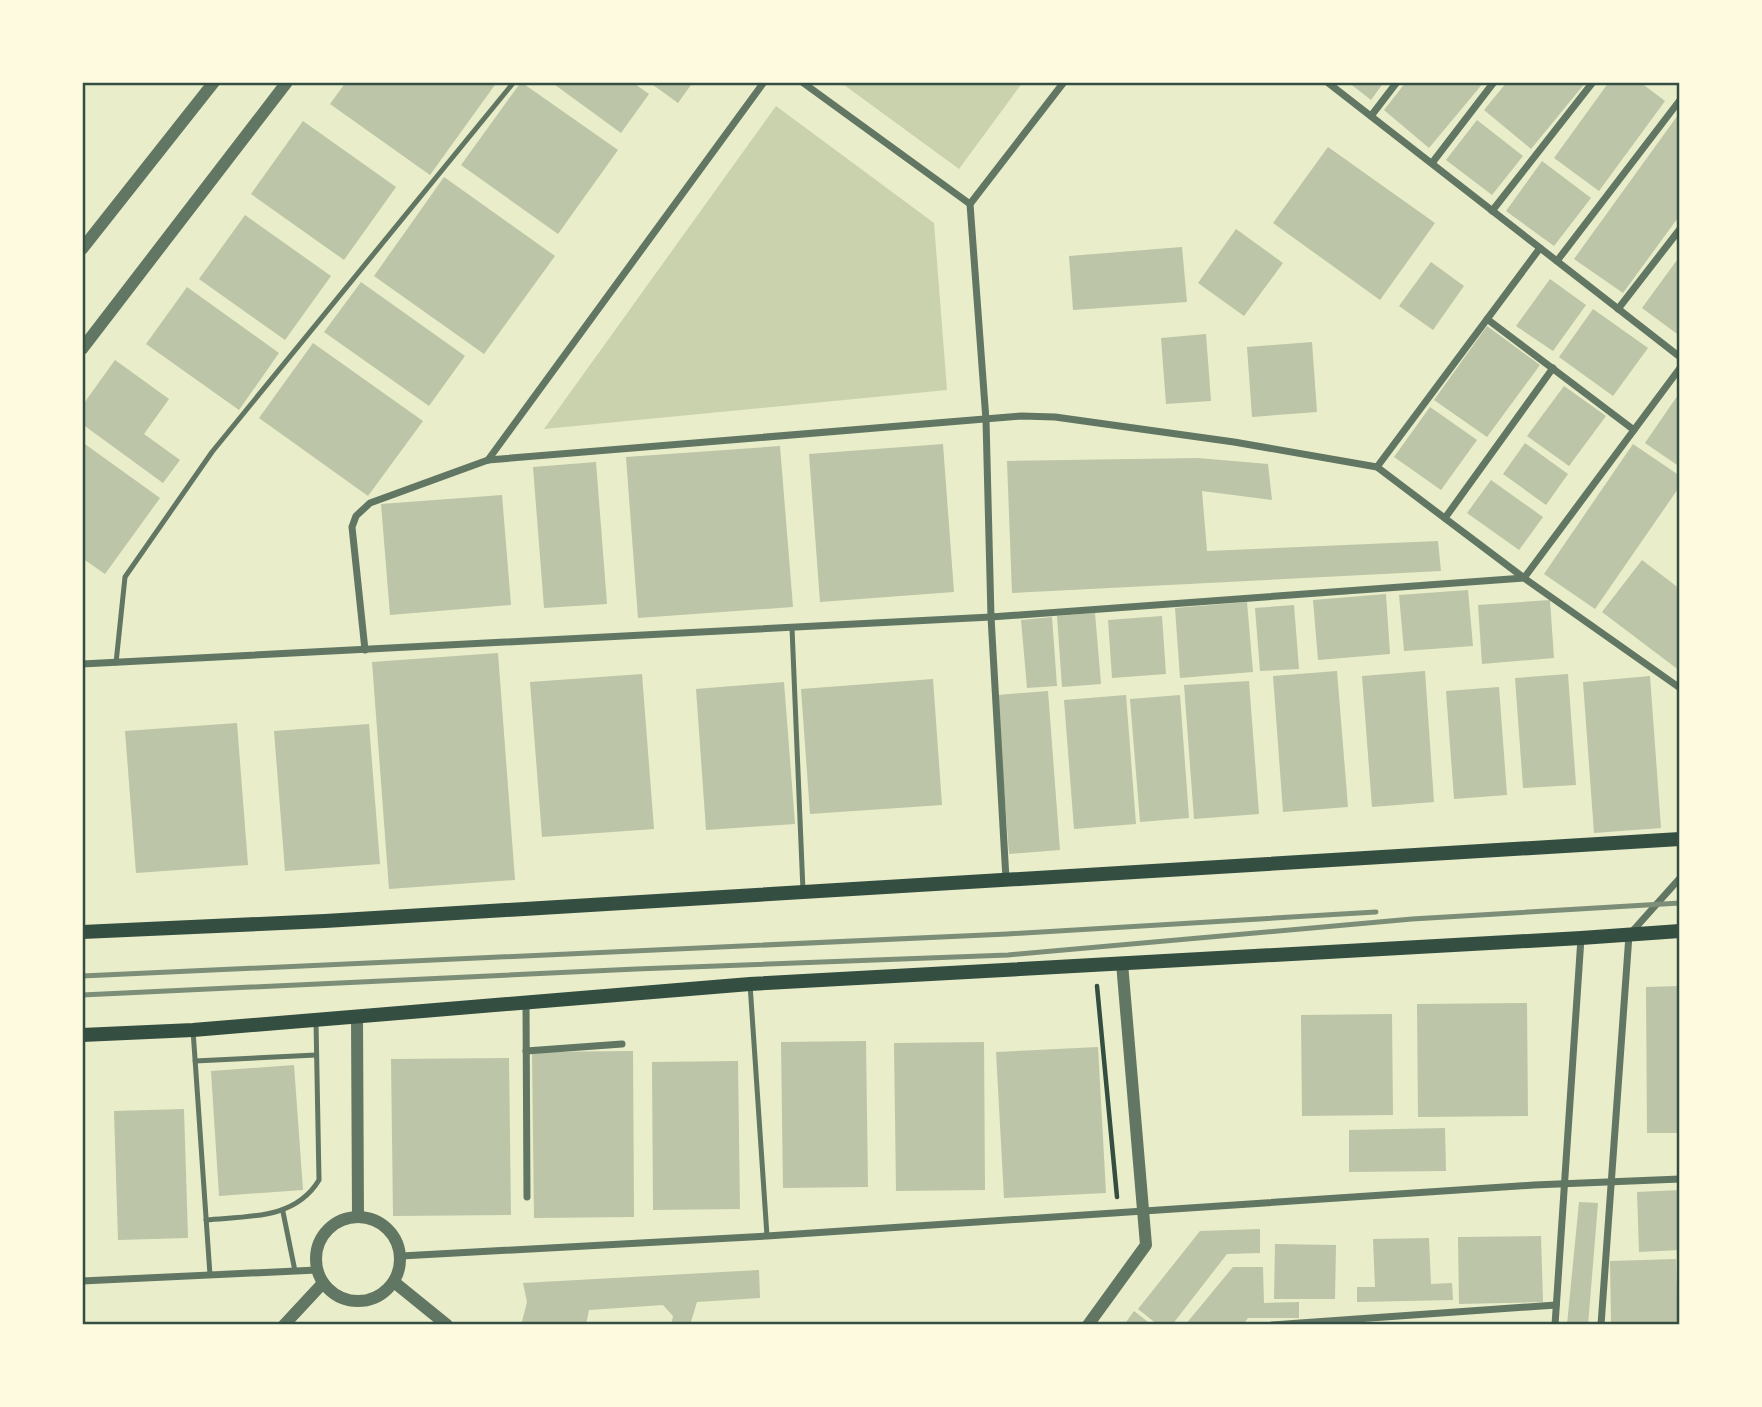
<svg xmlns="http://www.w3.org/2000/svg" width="1762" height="1407" font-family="'Archivo Narrow',sans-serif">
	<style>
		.green { fill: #cad2ad }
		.building { fill: #bcc5a7 }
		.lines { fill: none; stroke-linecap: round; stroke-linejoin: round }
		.path { stroke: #344e41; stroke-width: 4.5 }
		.service { stroke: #617663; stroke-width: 5 }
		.minor { stroke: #617663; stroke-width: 7 }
		.tertiary { stroke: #617663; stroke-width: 12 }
		.secondary { stroke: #344e41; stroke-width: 14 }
		.rail { stroke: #7c8e77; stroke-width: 5 }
		.neatline { fill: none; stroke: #344e41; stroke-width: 2.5 }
	</style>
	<rect width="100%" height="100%" fill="#e9edc9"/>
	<g class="green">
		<path d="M840,82H1023L959,169Z"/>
		<path d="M776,106L934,223L947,390L544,429Z"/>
	</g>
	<g class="building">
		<path d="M346,82H497L430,175L330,104Z"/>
		<path d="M521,82L618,150L558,234L461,165Z"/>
		<path d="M551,82H632L649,94L621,133Z"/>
		<path d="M649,82H693L678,103Z"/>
		<path d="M1348,82H1384L1371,100Z"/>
		<path d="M1406,82H1484L1429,148L1384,110Z"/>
		<path d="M1507,82H1586L1531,149L1484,110Z"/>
		<path d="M1609,82H1640L1665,101L1599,191L1554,158Z"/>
		<path d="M1678,115L1680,215L1623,293L1574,259Z"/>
		<path d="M1477,120L1523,156L1492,195L1446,160Z"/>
		<path d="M303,121L396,187L344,260L251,194Z"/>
		<path d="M1328,147L1435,223L1380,300L1273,223Z"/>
		<path d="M1542,161L1591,198L1554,246L1506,211Z"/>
		<path d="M444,177L555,256L484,354L374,276Z"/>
		<path d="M245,215L331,276L285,340L199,279Z"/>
		<path d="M1236,229L1283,263L1244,316L1198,283Z"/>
		<path d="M1182,247L1187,302L1073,310L1069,256Z"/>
		<path d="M1680,256V336L1642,308Z"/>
		<path d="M1431,262L1464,286L1433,330L1399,306Z"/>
		<path d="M1550,279L1586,305L1553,351L1516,326Z"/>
		<path d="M361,282L465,356L429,406L324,332Z"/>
		<path d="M187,287L279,353L239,410L146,344Z"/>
		<path d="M1593,309L1648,348L1613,396L1559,357Z"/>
		<path d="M1487,326L1540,365L1487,437L1434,400Z"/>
		<path d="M1206,334L1211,401L1166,404L1161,338Z"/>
		<path d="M1312,342L1317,412L1252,417L1247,347Z"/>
		<path d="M313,343L423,421L368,496L259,418Z"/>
		<path d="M115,360L169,399L144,434L180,460L163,483L82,424V406Z"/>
		<path d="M1564,386L1606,416L1569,466L1527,436Z"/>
		<path d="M1680,392V467L1645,443Z"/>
		<path d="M1430,407L1477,440L1441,490L1394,457Z"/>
		<path d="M82,442L160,498L105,574L82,558Z"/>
		<path d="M1525,443L1568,474L1546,505L1503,474Z"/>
		<path d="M943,444L954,592L820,602L809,454Z"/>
		<path d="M1633,444L1680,476V486L1595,609L1544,574Z"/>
		<path d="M780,446L793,607L638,618L626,457Z"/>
		<path d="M1198,458L1268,464L1272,500L1202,491L1207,551L1438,541L1441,571L1012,593L1007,461Z"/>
		<path d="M596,462L607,604L544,608L533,467Z"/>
		<path d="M1491,480L1543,517L1519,550L1467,513Z"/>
		<path d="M502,495L511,605L390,615L381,504Z"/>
		<path d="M1642,560L1680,589V671L1602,612Z"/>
		<path d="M1468,590L1473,646L1404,651L1399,595Z"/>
		<path d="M1386,594L1390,654L1318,660L1313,600Z"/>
		<path d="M1550,600L1554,658L1482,664L1478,605Z"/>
		<path d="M1247,602L1253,672L1180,678L1175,608Z"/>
		<path d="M1294,605L1299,669L1260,671L1255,608Z"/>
		<path d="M1095,613L1101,684L1062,687L1057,616Z"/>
		<path d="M1162,616L1166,674L1112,678L1108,620Z"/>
		<path d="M1052,617L1057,686L1027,688L1021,620Z"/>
		<path d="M498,653L515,880L389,889L372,662Z"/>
		<path d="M1337,671L1348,807L1283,812L1273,676Z"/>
		<path d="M1425,671L1434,802L1372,807L1362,676Z"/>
		<path d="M642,674L654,829L542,837L530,682Z"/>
		<path d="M1568,674L1576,785L1523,788L1515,678Z"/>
		<path d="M1650,676L1661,828L1594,833L1583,682Z"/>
		<path d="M933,679L942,805L810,814L801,689Z"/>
		<path d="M1249,681L1259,814L1194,819L1184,685Z"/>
		<path d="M784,682L795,824L706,830L696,689Z"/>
		<path d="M1499,687L1507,795L1454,799L1446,691Z"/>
		<path d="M1048,691L1060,850L1009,854L997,695Z"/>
		<path d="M1126,695L1136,824L1074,829L1064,700Z"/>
		<path d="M1180,695L1189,818L1140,822L1130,699Z"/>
		<path d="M237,723L248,865L136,873L125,731Z"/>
		<path d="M369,724L380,864L285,871L274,731Z"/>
		<path d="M1680,986V1133H1647L1646,987Z"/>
		<path d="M1527,1003L1528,1116L1418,1117L1417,1004Z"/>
		<path d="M1392,1014L1393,1115L1302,1116L1301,1015Z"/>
		<path d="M866,1041L868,1187L783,1188L781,1042Z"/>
		<path d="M984,1042L985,1190L896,1191L894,1043Z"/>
		<path d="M1098,1047L1106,1193L1004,1198L996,1052Z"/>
		<path d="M633,1051L634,1217L534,1218L532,1052Z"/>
		<path d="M509,1058L511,1215L393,1216L391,1059Z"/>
		<path d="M738,1061L740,1209L653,1210L652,1062Z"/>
		<path d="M294,1065L303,1190L219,1196L211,1071Z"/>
		<path d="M184,1109L188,1238L118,1240L114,1111Z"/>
		<path d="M1445,1128L1446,1171L1349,1172V1130Z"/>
		<path d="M1680,1190V1250L1639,1252L1637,1192Z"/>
		<path d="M1579,1202L1598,1203L1588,1325H1567Z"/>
		<path d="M1260,1229V1253L1227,1254L1172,1325H1158L1138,1309L1200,1231Z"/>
		<path d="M1541,1236L1543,1302L1459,1304L1458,1237Z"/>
		<path d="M1429,1238L1431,1284L1452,1283L1453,1300L1357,1302V1287H1375L1373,1239Z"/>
		<path d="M1275,1244L1336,1245L1335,1299H1274Z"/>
		<path d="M1676,1259L1678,1325H1611L1610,1261Z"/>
		<path d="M1233,1267H1263L1264,1303L1299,1302V1318H1248L1243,1325H1185Z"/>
		<path d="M759,1270L760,1298L697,1302L690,1325H671L673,1316L663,1305L589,1310L586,1325H521L527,1302L523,1283Z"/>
		<path d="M1134,1311L1152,1325H1124Z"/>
	</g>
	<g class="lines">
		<path class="path" d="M1097,986L1117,1197"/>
		<g class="service">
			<path d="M792,628L803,891"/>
			<path d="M116,663L125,577L212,452L514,82"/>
			<path d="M750,984L767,1236"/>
			<path d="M193,1030L210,1275"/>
			<path d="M195,1061L316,1055"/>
			<path d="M283,1212L295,1271"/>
			<path d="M206,1220C247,1216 295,1220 319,1180L316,1022"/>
		</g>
		<g class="minor">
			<path d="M802,82L970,204"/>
			<path d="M1327,82L1680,357"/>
			<path d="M1679,82L1680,83"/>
			<path d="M1371,116L1397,82"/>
			<path d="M1432,163L1494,82"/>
			<path d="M1492,211L1593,82"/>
			<path d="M1557,261L1680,100"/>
			<path d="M1618,309L1680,229"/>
			<path d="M1487,319L1634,430"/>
			<path d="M488,460L764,82"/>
			<path d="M1377,467L1540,248"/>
			<path d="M1445,518L1553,368"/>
			<path d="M365,650L352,527L356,516L370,503L488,460L1021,416L1055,417L1234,442L1377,467L1524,578L1680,688"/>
			<path d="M82,664L991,617L986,420L970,204L1064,82"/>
			<path d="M1006,879L991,617L1524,578L1680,368"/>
			<path d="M526,1003L527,1197"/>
			<path d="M526,1051L622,1044"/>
			<path d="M401,1256L767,1236L1534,1185L1680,1179"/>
			<path d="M82,1281L317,1270"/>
			<path d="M1272,1325L1556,1305"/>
			<path d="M1555,1325L1581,938"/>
			<path d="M1601,1325L1629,935L1680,878"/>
		</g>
		<g class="tertiary">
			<path d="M82,249L214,82"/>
			<path d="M82,349L287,82"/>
			<path d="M357,1016L358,1217"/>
			<circle cx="358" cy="1259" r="42"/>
			<path d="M394,1282L447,1325"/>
			<path d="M284,1325L323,1283"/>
			<path d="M1088,1325L1146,1245L1122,963"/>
		</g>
		<g class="secondary">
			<path d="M82,932L325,921L1680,839"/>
			<path d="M82,1035L193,1030L750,984L1581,938L1680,931"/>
		</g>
		<g class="rail">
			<path d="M82,976L1007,934L1376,912"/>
			<path d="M82,995L636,969L1008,955L1412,919L1680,903"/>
		</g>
	</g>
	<rect width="1762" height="1407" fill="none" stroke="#fefae0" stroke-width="168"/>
	<rect x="84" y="84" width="1594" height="1239" class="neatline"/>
</svg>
